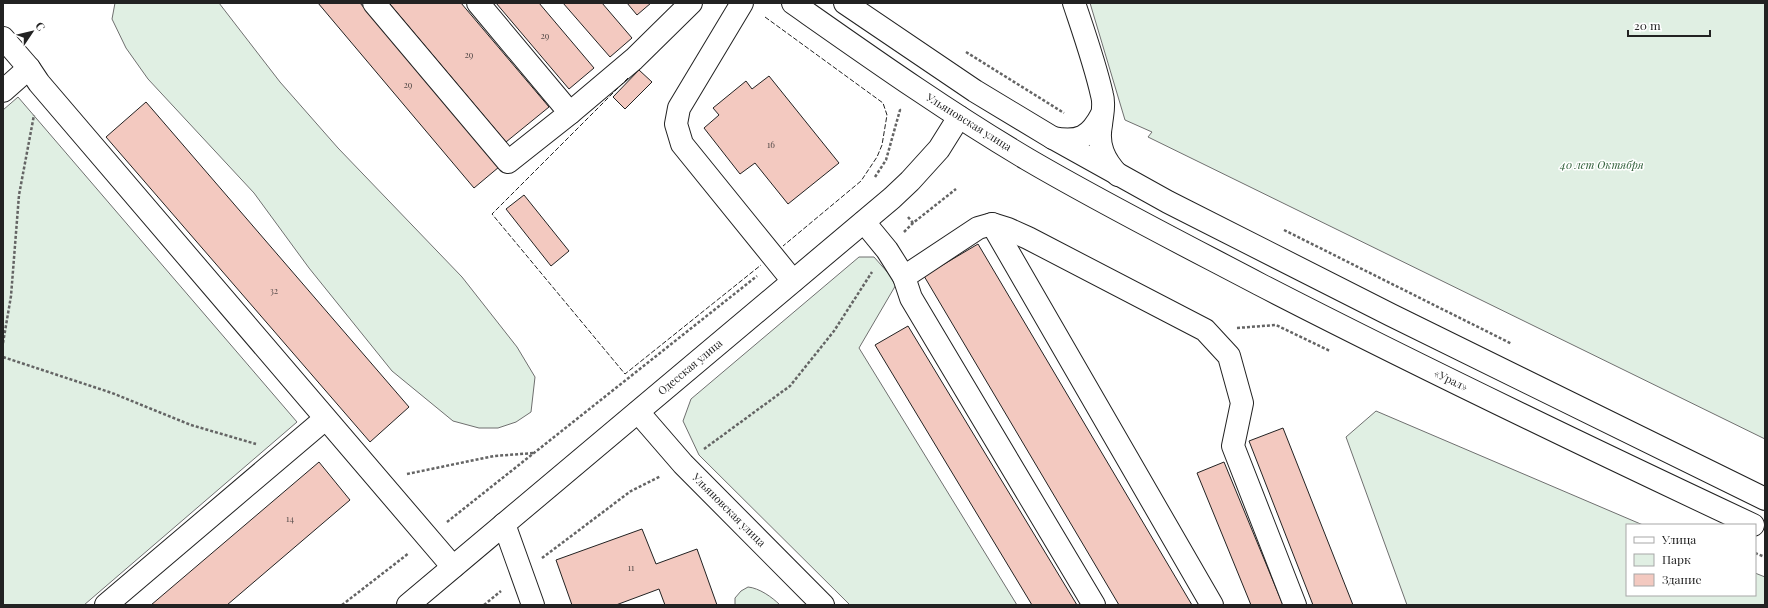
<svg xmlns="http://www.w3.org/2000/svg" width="1768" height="608" font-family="'Playfair Display',serif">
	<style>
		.green { fill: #e0efe3; stroke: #6f6f6f }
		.building { fill: #f3c9c0; stroke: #222 }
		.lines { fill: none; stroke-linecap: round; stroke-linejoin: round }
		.minor-casing { stroke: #222; stroke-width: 24 }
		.highway-casing { stroke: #222; stroke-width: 24 }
		.path { stroke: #646464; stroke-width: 2.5; stroke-dasharray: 3 2; stroke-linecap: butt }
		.minor { stroke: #fff; stroke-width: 22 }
		.highway { stroke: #fff; stroke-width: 22 }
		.fence { stroke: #222; stroke-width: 1; stroke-dasharray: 5 2; stroke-linecap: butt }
		.labels { text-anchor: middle; stroke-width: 3; stroke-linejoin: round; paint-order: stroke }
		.number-label { font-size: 9px; fill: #564c4a }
		.street-label { font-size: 11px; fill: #222; stroke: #fff }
		.park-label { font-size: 11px; font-style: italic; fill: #2f5e38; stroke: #fff }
	</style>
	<rect width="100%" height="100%" fill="#fff"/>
	<g class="green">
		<path d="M115,3H219L280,82L338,148L462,277L517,347L535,377L531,412L516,422L498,428H479L453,421L392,371L309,268L254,193L148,79L126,48L112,19Z"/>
		<path d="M1090,3H1765V439L1148,137L1152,132L1125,120Z"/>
		<path d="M18,97L297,422L84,605H3V110Z"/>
		<path d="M859,257H874L897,283L859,348L1017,605H850L699,455L683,421L691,399Z"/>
		<path d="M1376,411L1643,525H1627V595H1755V573L1765,577V605H1407L1346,437Z"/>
		<path d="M748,587C759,588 772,597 780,605H735V598L741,591Z"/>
	</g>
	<g class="building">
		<path d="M318,3H360L499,167L474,188Z"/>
		<path d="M389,3H461L549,107L506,142Z"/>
		<path d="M496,3H539L594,68L569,89Z"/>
		<path d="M563,3H602L632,38L610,57Z"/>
		<path d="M627,3H651L637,15Z"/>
		<path d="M639,70L652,82L625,109L613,97Z"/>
		<path d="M769,76L839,163L788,204L755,163L740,174L704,128L719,115L713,108L746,81L752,89Z"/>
		<path d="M146,102L409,407L370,442L106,137Z"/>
		<path d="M524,195L569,251L551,266L506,209Z"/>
		<path d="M978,244L1192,605H1119L924,276Z"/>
		<path d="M908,326L1077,605H1032L875,345Z"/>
		<path d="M1283,428L1353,605H1313L1249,441Z"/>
		<path d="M319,462L350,500L227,605H151Z"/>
		<path d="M1224,462L1283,605H1251L1197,473Z"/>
		<path d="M642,529L656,564L697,549L717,605H665L659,589L616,605H572L556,560Z"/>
	</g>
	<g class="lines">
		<g class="minor-casing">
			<g id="minor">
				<path d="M374,3L508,162L570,113L634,59L691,3"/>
				<path d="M478,3L570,113"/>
				<path d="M742,3L679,108L676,124L682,144L793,281"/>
				<path d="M1074,3C1084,33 1095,64 1102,95C1105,105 1102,114 1101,125C1097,145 1104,160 1118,175"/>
				<path d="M3,38L29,68L39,83L453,567"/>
				<path d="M3,91L29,68"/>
				<path d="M1053,138C1079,143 1090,137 1102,114"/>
				<path d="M864,222L887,250L904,277"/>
				<path d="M992,224L1212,605"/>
				<path d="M638,412L683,464L823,605"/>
				<path d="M504,524L533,605"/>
				<path d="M106,605L325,419"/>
				<path d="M408,605L892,198L910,181L939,149L959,117"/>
				<path d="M1094,605L911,298L904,277L978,228L992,224L1008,229L1028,238L1205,330L1229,356L1242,403L1233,446L1295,605"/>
			</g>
		</g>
		<g class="highway-casing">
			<g id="highway">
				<path d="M793,3C870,57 946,111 1027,159C1102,203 1181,243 1259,284C1422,368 1587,447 1753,525"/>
				<path d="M845,3L975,91L1053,138L1168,202L1391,315L1765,499"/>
			</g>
		</g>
		<g class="path">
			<path d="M966,52L1064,113"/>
			<path d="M875,177L886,160L900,110L898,108"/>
			<path d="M908,217L913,223"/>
			<path d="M1284,230L1512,344"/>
			<path d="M904,232L913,223L956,189"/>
			<path d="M1237,328L1276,325L1330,351"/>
			<path d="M3,343L11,296L19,195L34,115"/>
			<path d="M3,357L112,393L191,425L256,444"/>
			<path d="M704,449L790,386L834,331L872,272"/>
			<path d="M407,474L494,456L534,453"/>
			<path d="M447,522L757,276"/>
			<path d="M1755,553L1765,557"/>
			<path d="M542,558L631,491L661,476"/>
			<path d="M342,605L409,553"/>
			<path d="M484,605L501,591"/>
		</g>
		<use href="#minor" class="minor"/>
		<use href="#highway" class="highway"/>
		<g class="fence">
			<path d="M765,17L883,103L887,115L882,145L877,157L861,181L783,246"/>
			<path d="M628,78L492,214L625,374L761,265"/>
		</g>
	</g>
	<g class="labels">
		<g class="number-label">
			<text x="545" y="39">29</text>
			<text x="469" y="58">29</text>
			<text x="408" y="88">29</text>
			<text x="771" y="148">16</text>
			<text x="274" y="294">32</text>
			<text x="290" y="522">14</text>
			<text x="631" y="571">11</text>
		</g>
		<g class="street-label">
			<text transform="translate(969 122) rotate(32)" y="4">Ульяновская улица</text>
			<text transform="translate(690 367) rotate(-40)" y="4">Одесская улица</text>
			<text transform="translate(1451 380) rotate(26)" y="4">«Урал»</text>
			<text transform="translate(729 510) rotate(45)" y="4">Ульяновская улица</text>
		</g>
		<g class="park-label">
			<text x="1602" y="169">40 лет Октября</text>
		</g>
	</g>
	<rect width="1768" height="608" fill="none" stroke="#222222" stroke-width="8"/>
	<rect x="1626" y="524" width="130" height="72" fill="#ffffff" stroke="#a7a7a7"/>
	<rect x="1634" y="537" width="20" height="6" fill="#ffffff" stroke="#a7a7a7"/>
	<text x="1662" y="544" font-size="12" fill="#222222">Улица</text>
	<rect x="1634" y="554" width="20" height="12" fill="#e0efe3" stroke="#a7a7a7"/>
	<text x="1662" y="564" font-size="12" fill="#222222">Парк</text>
	<rect x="1634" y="574" width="20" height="12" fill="#f3c9c0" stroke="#a7a7a7"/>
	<text x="1662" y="584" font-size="12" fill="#222222">Здание</text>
	<g transform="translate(32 32) rotate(55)" stroke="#ffffff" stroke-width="3" paint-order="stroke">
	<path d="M0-3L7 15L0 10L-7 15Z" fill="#222222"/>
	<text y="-6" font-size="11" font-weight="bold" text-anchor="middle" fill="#222222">С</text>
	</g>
	<path d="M1628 30v6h82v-6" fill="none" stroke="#222222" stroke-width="2"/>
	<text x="1634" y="30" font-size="12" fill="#222222" stroke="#ffffff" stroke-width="3" paint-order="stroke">20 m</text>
</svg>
